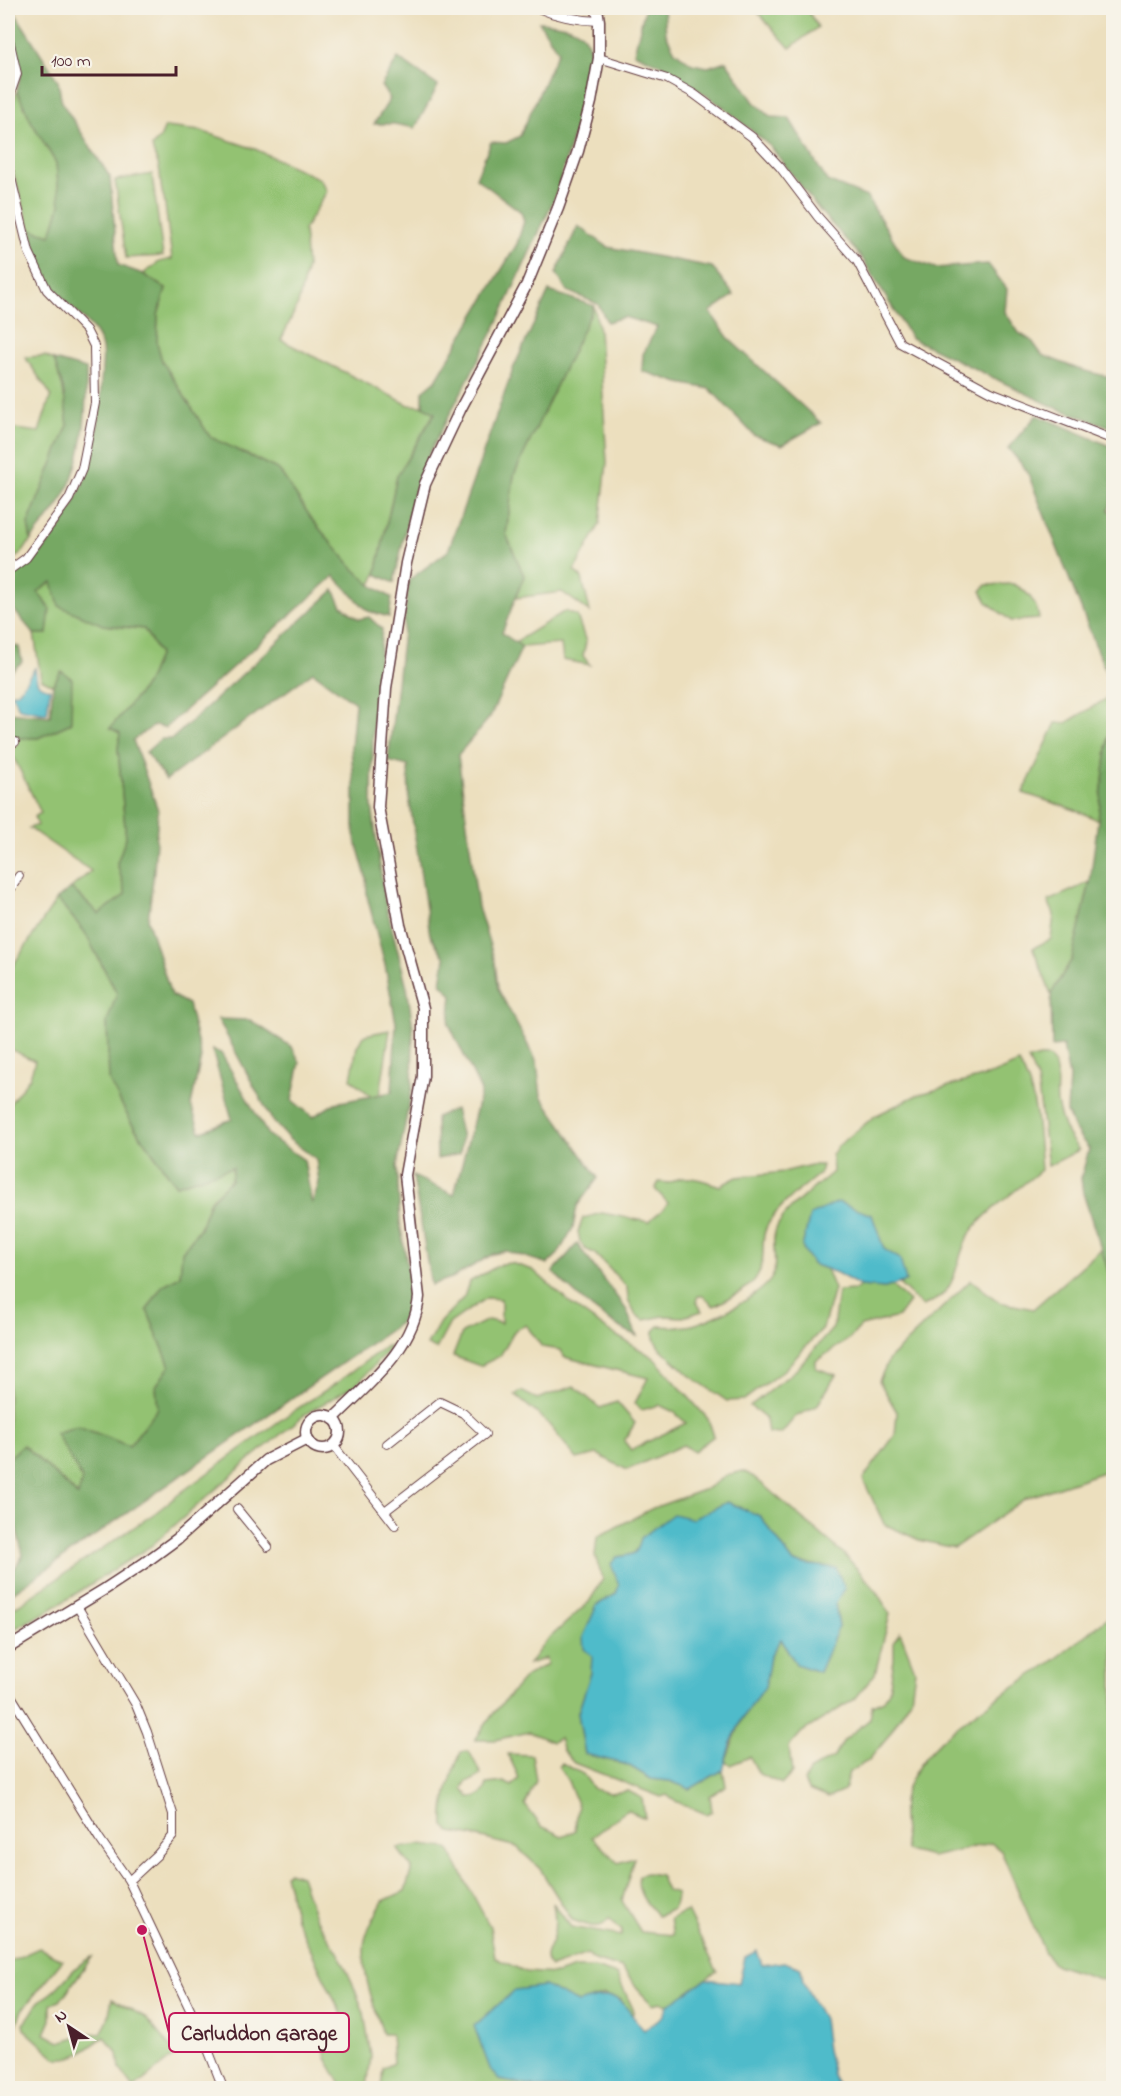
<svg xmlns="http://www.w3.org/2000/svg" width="1121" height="2096" font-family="'Indie Flower',sans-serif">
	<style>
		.green { fill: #93c272; stroke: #6e704e; stroke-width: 1.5 }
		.forest { fill: #76a864; stroke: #606448; stroke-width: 1.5 }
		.water { fill: #4fbbca; stroke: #4c6d7a; stroke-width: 1.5 }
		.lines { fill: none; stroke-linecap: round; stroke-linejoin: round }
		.minor-casing { stroke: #623c41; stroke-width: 10 }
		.tertiary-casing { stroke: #623c41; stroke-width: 13 }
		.minor { stroke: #fff; stroke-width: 8 }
		.tertiary { stroke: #fff; stroke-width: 10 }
		.leader { fill: none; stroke: #c2185b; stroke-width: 2 }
		.callout-dot { fill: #c2185b; stroke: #f7f3e8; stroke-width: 2 }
		.callout { fill: #f7f3e8; stroke: #c2185b; stroke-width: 2 }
		.callout-label { font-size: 21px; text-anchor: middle; font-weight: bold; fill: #4a1f2b }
	</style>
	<rect width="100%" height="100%" fill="#f7f3e8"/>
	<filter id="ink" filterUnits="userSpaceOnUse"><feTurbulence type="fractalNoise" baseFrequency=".0167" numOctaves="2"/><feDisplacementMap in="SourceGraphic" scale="12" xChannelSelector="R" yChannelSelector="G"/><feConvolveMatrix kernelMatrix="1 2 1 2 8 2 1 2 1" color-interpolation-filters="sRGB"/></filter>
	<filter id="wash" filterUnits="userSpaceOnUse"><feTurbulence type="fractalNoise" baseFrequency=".008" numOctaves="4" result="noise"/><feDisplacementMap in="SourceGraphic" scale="24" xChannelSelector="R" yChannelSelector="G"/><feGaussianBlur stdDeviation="1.35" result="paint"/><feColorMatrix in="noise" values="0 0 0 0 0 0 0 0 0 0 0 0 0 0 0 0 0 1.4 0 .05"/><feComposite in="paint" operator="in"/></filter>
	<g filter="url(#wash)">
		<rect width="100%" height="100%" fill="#ecdfbe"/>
		<g class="green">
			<path d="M762,8H806L818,27L790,48L759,14Z"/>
			<path d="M17,91L31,121L56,163L60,205L51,236L30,229L10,161L8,115Z"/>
			<path d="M165,127L201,131L255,149L320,179L327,191L304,230L307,267L298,304L281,340L409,405L423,406L435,412L397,476L376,574L371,585L350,565L313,521L279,470L210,437L162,361L157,343L158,315L166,289L143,274L159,262L172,259L164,198C159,187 162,175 158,164C155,156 153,155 152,146L160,138Z"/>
			<path d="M152,174L163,256L126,258L115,180Z"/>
			<path d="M594,306L599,330L607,463L600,524L574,571L582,578L590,612L562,592L515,598L524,576L506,534L514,475Z"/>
			<path d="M45,356L54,360L63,388L68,425L28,524L31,540L23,552L8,563V428L39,432L51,395L25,357Z"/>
			<path d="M53,582L103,625L144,629L159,654L146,685L111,728L120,733L118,749L126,838L117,863L126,894L99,914L71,888L91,871L29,828L38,825L34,817L41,813L12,754L20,738H38L71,723L62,672L53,685L41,679L34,634H47L38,591Z"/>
			<path d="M1013,584C1027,590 1038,604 1039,619L1011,621L987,602L981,591L986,585Z"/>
			<path d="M565,611L577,616L586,642L583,656L590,665L563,660L561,644L522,647L515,642Z"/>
			<path d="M1111,696L1112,710L1098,820L1075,810L1023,793L1056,723H1066Z"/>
			<path d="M1090,882L1072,959L1051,994L1033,948L1051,939L1054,914L1048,901Z"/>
			<path d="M57,899L84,931L117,994L107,1023L109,1080L132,1124L176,1185L233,1166L231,1180L210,1200L200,1228L182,1252L180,1276L162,1286L147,1310L170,1366L156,1386L158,1408L129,1446L78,1426L56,1433L82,1479L79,1496L23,1445L8,1459V1106L30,1077L35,1061L8,1048V973Z"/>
			<path d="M390,1030L380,1095L371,1096L351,1079L357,1046L365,1035Z"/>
			<path d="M1040,1057H1049C1061,1070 1055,1087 1057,1103C1061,1122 1066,1135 1079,1150L1048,1166L1037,1079L1028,1060Z"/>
			<path d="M1019,1063C1038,1095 1038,1134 1041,1170C1022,1186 984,1213 971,1232C951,1262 963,1293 922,1306L899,1284L906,1281L884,1250L872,1215L812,1264L826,1269L834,1289L823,1328L785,1369L744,1400L727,1401L689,1375L658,1346L654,1338V1331L659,1326C668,1326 678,1328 687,1326C706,1324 771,1292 774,1272C777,1255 769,1239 779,1223C790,1205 816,1187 833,1172L832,1155L838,1146L875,1116L917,1095L993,1074Z"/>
			<path d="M811,1165H822L820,1173C803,1188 782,1202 770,1221C763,1231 763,1240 763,1252C763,1286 740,1292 714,1306L703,1296H698L696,1301L702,1311L683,1317L664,1316L644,1320L635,1314L628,1299L627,1287L594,1253L585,1249L580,1242L578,1232L583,1218L602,1213L649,1222C655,1214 663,1212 668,1203L655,1189L659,1182L670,1183C685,1172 704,1181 720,1186L737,1177L783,1172Z"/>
			<path d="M1113,1239V1477L1109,1470L1026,1498L954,1548L919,1540L884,1524L863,1479L895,1435L897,1412L879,1381L889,1359L971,1280L999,1302L1033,1309Z"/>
			<path d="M511,1263L533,1270L572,1305L610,1332L653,1357L708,1419L714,1436L694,1451L683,1445L627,1470L597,1454L577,1459L546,1421L515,1395L521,1391L537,1399L574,1386L600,1408L617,1402L635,1423L624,1441L631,1450L686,1423L674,1412L659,1405L641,1410L635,1403L648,1378L564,1357L561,1350L542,1347L526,1325L515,1330L500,1356L480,1366L453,1356L462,1333L488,1320L501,1323V1299L486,1298L450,1323L436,1349L427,1345L440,1322L464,1297L469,1282L501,1264Z"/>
			<path d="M860,1286L885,1288L892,1286L909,1302L898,1317L861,1326L849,1339L816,1361V1368L836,1375L817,1406L795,1417L781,1434L768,1433L766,1419L750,1406L797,1369L833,1328L838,1291L855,1290Z"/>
			<path d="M386,1346H392L357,1384L307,1413L248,1461L151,1546L50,1610L8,1632V1612L155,1513L183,1491L289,1414L335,1384Z"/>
			<path d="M743,1471L754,1477L843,1553L875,1589L890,1614L875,1674L855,1699L802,1732L789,1747L792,1773L782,1784L759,1774L750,1757L730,1765L725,1762L742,1719L765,1687L770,1656L781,1639L796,1664L819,1672L839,1626L835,1604L815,1565L794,1563L760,1516L727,1502L639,1549L632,1555L617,1557L619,1585L616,1594L597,1605L591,1673L578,1713L585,1754L628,1765L651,1779L670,1781L690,1789L723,1770L726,1786L710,1796L712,1811L706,1814L673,1800L667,1795L661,1797L574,1763L563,1751L559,1738L552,1742L529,1732L495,1740H475L493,1714L526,1676L547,1664L546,1658L529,1664L545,1642L589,1602L603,1579L595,1556L597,1537L653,1508L706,1489L727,1475Z"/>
			<path d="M1113,1613L1114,1982L1112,1983L1053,1964L1044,1951L1001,1851L991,1843L932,1857L906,1851C905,1837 900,1809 904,1796C921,1738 998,1699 1044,1667C1068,1651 1091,1631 1113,1613Z"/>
			<path d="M900,1632L915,1670L911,1699L884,1742L868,1761L849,1772L844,1791L828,1798L808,1790L804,1781L810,1770L834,1757L844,1740L870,1719L872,1705L884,1700L889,1691L894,1659V1641Z"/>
			<path d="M469,1751L481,1774L475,1779L466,1782L463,1789L469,1797C480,1797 484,1794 487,1784L504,1782L512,1786L519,1778L508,1754L532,1755L536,1781L525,1805L541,1826L562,1836L575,1831L578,1807L568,1781L559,1767L562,1763L583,1774L594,1789L609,1793L628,1791L642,1798L645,1818L627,1810L592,1837L618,1863L634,1858L622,1901L641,1932L673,1935L670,1919L687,1911L717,1971L668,2005L660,2002L653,2005L641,1993L622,1968L594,1960L587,1954L551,1967C540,1957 550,1949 553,1937C556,1926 555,1914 553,1903L571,1927L621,1936L622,1931L609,1918C601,1933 586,1924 572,1920L540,1869L517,1847L474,1836L451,1832L444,1826C442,1803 452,1773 461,1752Z"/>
			<path d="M420,1845L448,1848L490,1927L495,1958L526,1972L557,1974L575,1968H595L617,1975L634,2011L632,2015L620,1999L604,1995L578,2003L544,1986L541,2088H381L383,2068L393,2063L391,2034H383C374,2005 360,1971 365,1940C368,1927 377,1913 383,1901L405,1891L412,1868L397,1848Z"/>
			<path d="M289,1872L301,1876L315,1917L338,1952L352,1982L364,2013L371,2056L367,2088H343L326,2058L323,2042L352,2037L296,1919L285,1874Z"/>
			<path d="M646,1873L660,1875L667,1891L677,1894L673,1909L658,1916C647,1904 635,1893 639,1875Z"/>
			<path d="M39,1948L63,1960L22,2010L8,2049V1962Z"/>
			<path d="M92,1957L60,2001L51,2004V2020L45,2034L60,2042L89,2033L101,2034L108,2019L112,1999L145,2017L176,2054L134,2088L120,2069L118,2053L104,2037C87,2048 78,2060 56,2058L24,2029L23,2024C30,2017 33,2011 37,2004C40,1999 48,1996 52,1992C66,1981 75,1964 92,1957Z"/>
		</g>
		<g class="forest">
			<path d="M8,8H12L58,81L62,103L110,177L118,265L143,274L166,289L158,315L157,343L162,361L210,437L279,470L313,521L350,565L371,585L392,598L389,617L368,611L334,576L165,728L155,725L133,740L158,810L154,870L148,921L171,995L188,1004L201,1057L191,1105L200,1132L232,1119L212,1050L221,1053L268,1135L304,1160L312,1204L319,1183L316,1159L290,1140L272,1120L218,1019L250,1020L292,1047L300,1062L292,1100L313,1117L335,1103L392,1092L396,1023L385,965L367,896L366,877L354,834V784L351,748L355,703L313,672L166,780L146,752L161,739H172L334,590L342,606L359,619L369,617L382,629L373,721L372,806L384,897L407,987L413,1027L412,1088L397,1166L400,1223L410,1281L406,1311L400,1323L8,1596V1579L23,1555L16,1527L8,1508V1459L23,1445L78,1496L82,1479L56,1433L78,1426L129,1446L158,1408L156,1386L170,1366L147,1310L162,1286L180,1276L182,1252L200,1228L210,1201L231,1180L233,1167L176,1185L132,1124L109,1080L107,1022L117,993L84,931L57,899L71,888L99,914L126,894L117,863L126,838L118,749L120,733L110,728L146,685L159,654L144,629L103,625L59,606L52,582L38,592L50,609L47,634H34L8,603V578C17,571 29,565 37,557C81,511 100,447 101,385C101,373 105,355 101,344C93,322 73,312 60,295C45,277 35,251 30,229L51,235L60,205L56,163L31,121L17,91L21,72Z"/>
			<path d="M645,8H664L666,34L675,51L692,64L708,67L726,61L754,102L771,117L789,118L827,181L867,197L904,257L935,268L988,264L1007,289L1005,312L1019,333L1032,341L1042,355L1078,369L1113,378V428L1054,407L911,338L862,258L821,212L771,147L722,106L661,65L634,53Z"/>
			<path d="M539,22C576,26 589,27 593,68L555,197L497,324L430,452L413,495L394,583L376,574L397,476L435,413L423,406V391L436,380L517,244L524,221L521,212L476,178L491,142L506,143L520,136L558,51Z"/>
			<path d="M398,58L438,86L415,128L394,124H374L390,99L381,86Z"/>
			<path d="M578,226L608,247L712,267L734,295L710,312L730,340L821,423L782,445L755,436L710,389L679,383L642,371L643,354L657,327L624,317L607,322L598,304L567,291L556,273Z"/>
			<path d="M549,291L594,306L514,475L506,534L524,576L502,633L522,647L490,717L458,755L478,907L495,962L498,989L537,1062L541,1096L598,1178L577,1206L573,1228L558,1254L548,1264L506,1251L493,1254L454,1277L431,1285L413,1176L454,1195L481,1091L449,1024L452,995L441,983L445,958L430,935L409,798L408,766L388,761L409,580L448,551L513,369Z"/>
			<path d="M54,360L86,369C87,413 84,466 59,504C51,516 40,528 31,540L28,524L68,425L63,388Z"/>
			<path d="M1037,415L1113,447V496L1109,510L1114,515V1279L1111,1280L1083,1193L1081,1178L1089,1149L1074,1129L1067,1112L1069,1077L1063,1046L1052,1047L1051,994L1072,959L1090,882L1112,710L1111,685L1027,471L1008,448Z"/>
			<path d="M8,645L19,647L22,662L8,674Z"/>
			<path d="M61,671L72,679L71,723L38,738H8V712L50,716L53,685Z"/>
			<path d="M455,1109L462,1138L460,1154L437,1159L436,1117Z"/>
			<path d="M577,1244L626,1309L637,1336C604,1321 578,1298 553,1272Z"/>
		</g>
		<g class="water">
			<path d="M35,668C37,682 35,686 50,689L47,713L19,708L12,694L19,691Z"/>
			<path d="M838,1202L872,1215L884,1249L900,1259L906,1281L885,1288L860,1286L837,1273L812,1264L802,1247L810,1215Z"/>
			<path d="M727,1502L760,1516L794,1563L836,1568L845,1589L835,1604L839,1626L819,1672L796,1664L781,1639L770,1656L765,1687L742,1719L730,1745L723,1770L690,1789L670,1781L651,1779L628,1765L585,1754L578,1713L591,1673L592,1656L584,1649L583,1637L597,1605L616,1594L619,1585L611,1564L617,1557C633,1555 638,1555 641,1538L673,1514L693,1519Z"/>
			<path d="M757,1951L762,1965L784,1962L801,1968L803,1982L823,2019L827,2050L833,2076L840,2088H541L499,2080L491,2071L474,2026L515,1990L544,1986L578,2003C625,1989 616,1998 644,2030L664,2015L668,2005L706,1979L739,1983L745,1957Z"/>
		</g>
	</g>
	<g filter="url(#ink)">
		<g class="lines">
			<g class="minor-casing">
				<g id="minor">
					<path d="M538,8C558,17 577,20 599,21"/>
					<path d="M8,35L17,74L8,100"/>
					<path d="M599,58L667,79L694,94L752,137L780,167L818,217L857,261L900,343L991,392L1114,440"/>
					<path d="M8,166L29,252L47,290L86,330L94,346L95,403L82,469L69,499L26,558L8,571"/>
					<path d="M8,743L15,742"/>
					<path d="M8,893L19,876"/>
					<path d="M333,1445L395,1525"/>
					<path d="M237,1509L268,1547"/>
					<path d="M385,1511L485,1434L463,1413L440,1402L387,1444"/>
					<path d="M77,1606L136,1705L147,1732L173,1814V1836L157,1855L129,1881"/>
					<path d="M8,1691L99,1838L129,1881L204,2039L223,2088"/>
				</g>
			</g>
			<g class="tertiary-casing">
				<g id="tertiary">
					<circle cx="323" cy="1432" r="17"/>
					<path d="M333,1419C368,1384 414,1349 419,1297L405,1175L423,1076V1008L400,925L378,807L386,688L406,563L425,484L460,410L527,284L558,208L578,151L591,102L599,58V21L597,8"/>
					<path d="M8,1648L105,1589L143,1564L177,1539L266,1460L307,1439"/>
				</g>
			</g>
			<use href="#minor" class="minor"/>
			<use href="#tertiary" class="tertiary"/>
		</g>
	</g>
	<path class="leader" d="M142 1930L169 2033"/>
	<circle class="callout-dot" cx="142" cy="1930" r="6"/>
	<rect class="callout" x="169" y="2013" width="180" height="39" rx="6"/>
	<g class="callout-label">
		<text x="259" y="2040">Carluddon Garage</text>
	</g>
	<rect width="1121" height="2096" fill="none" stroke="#f7f3e8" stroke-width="30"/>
	<g transform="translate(69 2027) rotate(324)" stroke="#f7f3e8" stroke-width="4.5" paint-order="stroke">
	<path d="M0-4.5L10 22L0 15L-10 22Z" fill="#4a1f2b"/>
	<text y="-9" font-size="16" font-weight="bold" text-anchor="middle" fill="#4a1f2b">N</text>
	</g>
	<path d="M42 66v9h134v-9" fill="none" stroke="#4a1f2b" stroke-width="3"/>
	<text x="51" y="66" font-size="18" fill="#4a1f2b" stroke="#f7f3e8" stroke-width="4.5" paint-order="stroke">100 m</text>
</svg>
